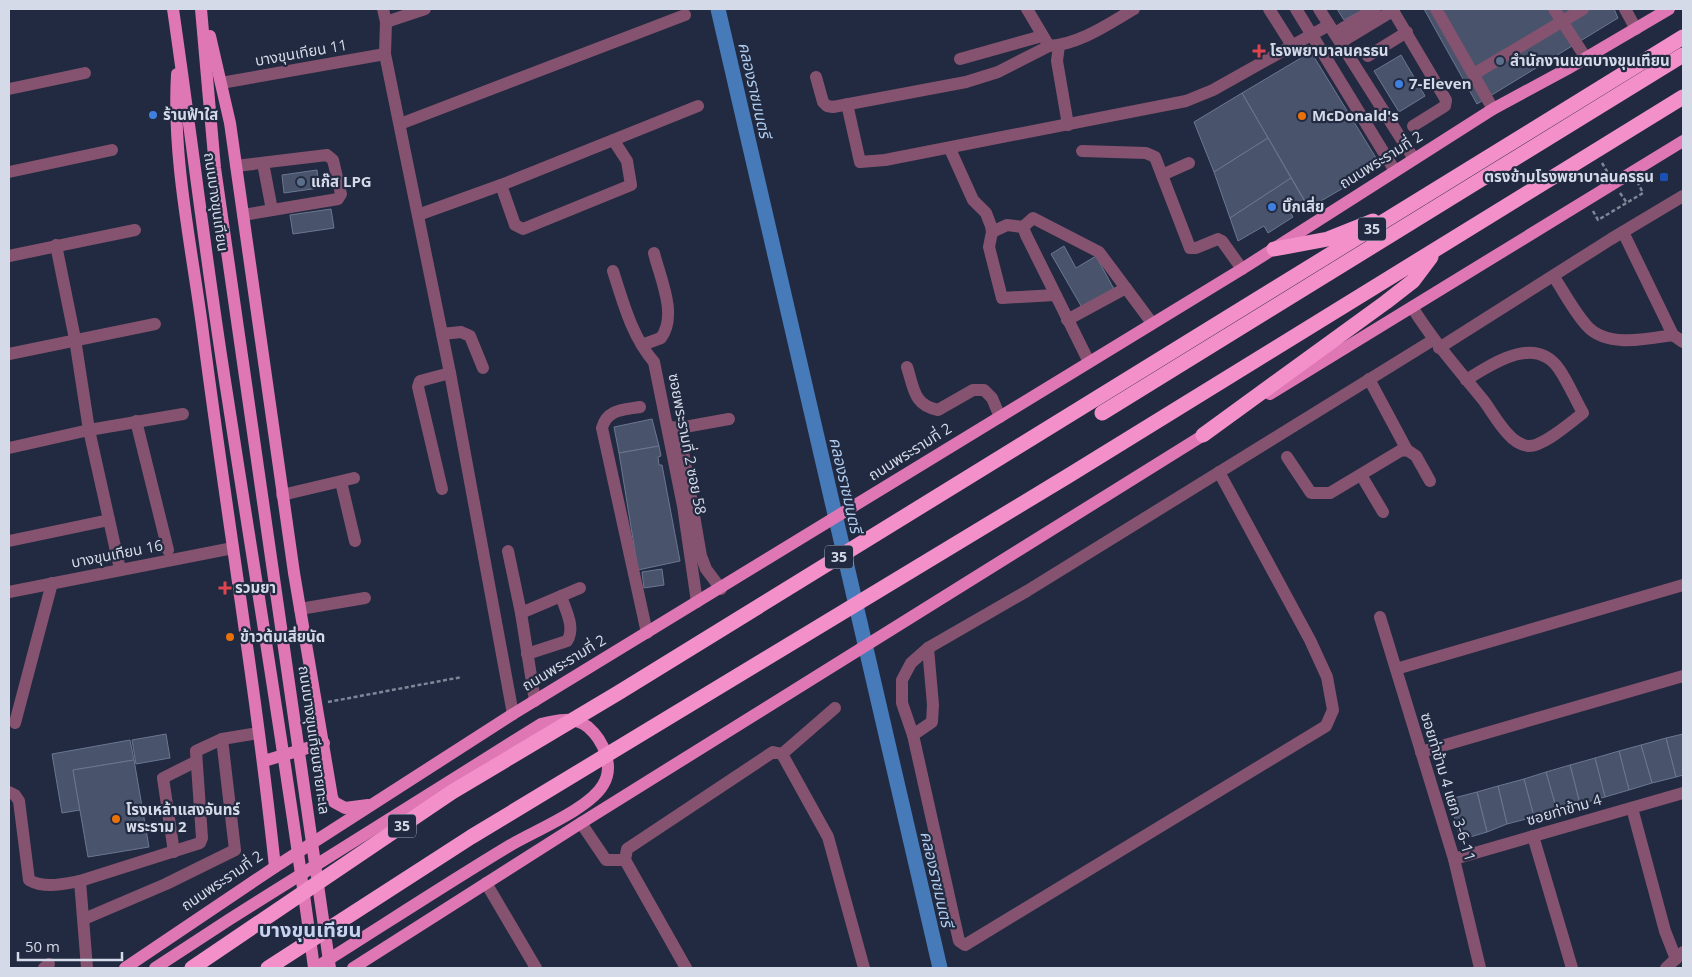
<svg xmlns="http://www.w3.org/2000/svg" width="1692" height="977" font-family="'Open Sans','Noto Sans Thai',sans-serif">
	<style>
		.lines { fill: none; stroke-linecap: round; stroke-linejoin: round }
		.canal { stroke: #467ab9; stroke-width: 15 }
		.building { fill: #49546c; stroke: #6b7690 }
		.path { stroke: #7e8698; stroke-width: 2.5; stroke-dasharray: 4 2.5; stroke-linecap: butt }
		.minor { stroke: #85536f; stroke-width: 12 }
		.major { stroke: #de77b3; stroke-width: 12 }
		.highway { stroke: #f490c9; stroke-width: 15 }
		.health-dot { fill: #e0444e; stroke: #212a40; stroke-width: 2 }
		.service-dot { fill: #5c6f8a; stroke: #212a40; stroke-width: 2 }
		.shop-dot { fill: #3f7fe0; stroke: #212a40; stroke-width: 2 }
		.food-dot { fill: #e8710a; stroke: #212a40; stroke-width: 2 }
		.transit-dot { fill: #1a4fb4; stroke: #212a40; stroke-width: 2 }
		.labels { text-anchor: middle; stroke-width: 4.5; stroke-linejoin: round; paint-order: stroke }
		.shield { fill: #212a40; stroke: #9ea5b6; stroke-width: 1 }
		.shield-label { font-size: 14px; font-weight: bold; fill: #d4dae8 }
		.poi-label { font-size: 15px; font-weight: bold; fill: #d4dae8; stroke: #212a40; text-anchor: start }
		.street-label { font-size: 15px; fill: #d4dae8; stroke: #212a40 }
		.water-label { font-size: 16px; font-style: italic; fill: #afcbed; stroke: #212a40 }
		.district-label { font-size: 20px; font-weight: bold; fill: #c7d3f0; stroke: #212a40 }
	</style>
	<rect width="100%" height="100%" fill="#212a40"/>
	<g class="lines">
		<path class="canal" d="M718,9L940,968"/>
	</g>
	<g class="building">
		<path d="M1337,9H1365L1344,20Z"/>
		<path d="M1424,9H1614L1618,18L1477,104Z"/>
		<path d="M1311,52L1381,166L1309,208L1242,93Z"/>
		<path d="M1401,55L1425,96L1399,112L1374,71Z"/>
		<path d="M1242,93L1268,138L1214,172L1194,122Z"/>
		<path d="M1268,138L1291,178L1230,218L1214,172Z"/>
		<path d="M317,170L319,188L284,193L282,175Z"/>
		<path d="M1291,178L1305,202L1290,212L1293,217L1268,233L1264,226L1238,241L1230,218Z"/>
		<path d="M331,209L334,228L293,234L290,215Z"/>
		<path d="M1064,246L1076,268L1096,256L1115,291L1084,311L1051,254Z"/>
		<path d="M652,419L659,446L619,453L614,427Z"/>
		<path d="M659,446L661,456L658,457L659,465H662L680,561L638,570L619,453Z"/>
		<path d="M662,569L664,585L644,588L642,572Z"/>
		<path d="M166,734L170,758L136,764L132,740Z"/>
		<path d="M1683,734V775L1676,777L1666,738Z"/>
		<path d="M1666,738L1676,777L1652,783L1641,745Z"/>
		<path d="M130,740L134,760L73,770L80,810L62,813L52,754Z"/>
		<path d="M1641,745L1652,783L1629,790L1619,751Z"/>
		<path d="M1619,751L1629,790L1605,797L1595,758Z"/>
		<path d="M1595,758L1605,797L1580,804L1570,765Z"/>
		<path d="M134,760L149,847L88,857L73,770Z"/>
		<path d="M1570,765L1580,804L1557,811L1546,772Z"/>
		<path d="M1546,772L1557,811L1534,817L1524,779Z"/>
		<path d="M1524,779L1534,817L1507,824L1498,786Z"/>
		<path d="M1498,786L1507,824L1487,832L1477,792Z"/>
		<path d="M1477,792L1487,832L1460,840L1450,799Z"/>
	</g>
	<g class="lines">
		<g class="path">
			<path d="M1602,163L1608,173"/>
			<path d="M1620,193L1627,203"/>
			<path d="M1593,211L1598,220L1643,193L1638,183"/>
			<path d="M328,702L462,677"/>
		</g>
		<g class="minor">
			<path d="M383,9L386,22L385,54L450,373L513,714"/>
			<path d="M1027,9L1049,46C1080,44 1108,24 1134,9"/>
			<path d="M1269,9L1293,47"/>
			<path d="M1296,9L1395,171"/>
			<path d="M1319,9L1414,159"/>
			<path d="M1392,9L1446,100L1445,106L1413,126"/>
			<path d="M1436,9L1493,109"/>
			<path d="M1554,9L1586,58"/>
			<path d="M1625,9L1636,29"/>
			<path d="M386,22L425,9"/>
			<path d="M1335,33L1375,9"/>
			<path d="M1341,42L1394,10"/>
			<path d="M1059,45L1057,61L1068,125"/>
			<path d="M1368,56L1407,32"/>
			<path d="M960,59L1042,36"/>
			<path d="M1474,74L1583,9"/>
			<path d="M816,77L823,102L827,106L833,107L966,82L998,72L1049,46"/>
			<path d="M221,83L385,54"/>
			<path d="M9,89L85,73"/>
			<path d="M847,104L860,162L885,160L1186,101L1213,90L1329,25"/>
			<path d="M400,124L685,15"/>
			<path d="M950,149L973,200L986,213L991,226L992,232L989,247L1002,298L1055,295"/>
			<path d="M1082,151L1146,153L1155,157L1190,248H1196L1218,239L1222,241L1242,269"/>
			<path d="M263,163L272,210"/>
			<path d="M236,166L327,155L333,160L341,194L338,199L243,215"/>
			<path d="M9,172L112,150"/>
			<path d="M1162,175L1189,163"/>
			<path d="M501,185L515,225L523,229L631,185L627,161L614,141"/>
			<path d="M418,215L501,185L698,106"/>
			<path d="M992,232L1007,225L1023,227"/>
			<path d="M1623,232L1673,335L1683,342"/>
			<path d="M56,245L75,339L89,430L120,569"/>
			<path d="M9,256L135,230"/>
			<path d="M613,271C623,302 632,337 654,362L683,506L697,602"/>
			<path d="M1554,277C1564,292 1574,312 1587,326C1607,348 1647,339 1673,335"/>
			<path d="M1412,307C1434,342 1458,369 1484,401C1492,412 1499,425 1509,435C1513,440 1521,445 1528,446C1543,447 1571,422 1583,413C1575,399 1568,382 1559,369C1535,334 1492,364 1466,380"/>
			<path d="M1067,320L1126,288"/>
			<path d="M442,334L461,332L470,336L483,368"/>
			<path d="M642,345L661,338C678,315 660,278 654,253"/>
			<path d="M1439,348L1611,239L1683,196"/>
			<path d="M9,354L155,324"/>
			<path d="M1089,362L1026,235L1023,227L1033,218L1099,252L1152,323"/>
			<path d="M907,367C914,388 913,405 938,410L973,390H984L992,398L1000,417"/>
			<path d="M1369,379L1407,450"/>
			<path d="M640,407C623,410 607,409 602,428L647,633"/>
			<path d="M136,421L168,550"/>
			<path d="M671,427L679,428L729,419"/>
			<path d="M679,428L701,556L706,569L721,589"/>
			<path d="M9,448L89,430L183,414"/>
			<path d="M1287,457L1311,493H1330L1400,451L1407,450L1416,456L1430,481"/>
			<path d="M1361,475L1383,512"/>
			<path d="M341,482L355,541"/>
			<path d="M442,489L418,387L420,381L450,373"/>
			<path d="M282,495L354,478"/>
			<path d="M9,541L109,520"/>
			<path d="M508,551L521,613L535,701"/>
			<path d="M9,592L233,548"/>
			<path d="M300,609L365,598"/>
			<path d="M521,613L580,588"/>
			<path d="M1380,617L1454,859L1480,968"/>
			<path d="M928,648L933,705L932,722L913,735L959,941L965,945L1326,726L1333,710L1327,677L1310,640L1219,472"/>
			<path d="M527,654L567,641C576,628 565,609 561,596"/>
			<path d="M1396,669L1683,585"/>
			<path d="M15,723L52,583"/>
			<path d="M913,735L902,703V680L911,663L928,648L1027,591L1433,340"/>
			<path d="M1421,752L1683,676"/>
			<path d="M782,754L835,708"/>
			<path d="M9,792L15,795L19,801L29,880C45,889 63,884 80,881"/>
			<path d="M1632,808L1665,931L1676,959"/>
			<path d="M581,823L606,860H625"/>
			<path d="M1533,836L1572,968"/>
			<path d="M174,852L163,778L195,762"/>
			<path d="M1454,859L1683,793"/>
			<path d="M486,883L536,968"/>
			<path d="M84,919L166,884L235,850L222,739"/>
			<path d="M44,968L49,964"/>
			<path d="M87,968L80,881L200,843L202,838L196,751L222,739L258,733"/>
			<path d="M686,968L625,860L627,849L773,752L782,754L828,837L864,968"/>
			<path d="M1666,968L1683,952"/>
		</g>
		<g class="major">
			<path d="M173,9C192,139 207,270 228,400C257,589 289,778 314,968"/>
			<path d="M201,9L215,168L330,968"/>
			<path d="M210,36L230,123L294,573L332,797L334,802L345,808L368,805"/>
			<path d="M177,74C172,160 192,248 203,333C226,511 256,688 275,867"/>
			<path d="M1270,394L1683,141"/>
			<path d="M264,761L324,743"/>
			<path d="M125,968L275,867L513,714L1242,269L1493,109L1567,69L1669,9"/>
			<path d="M155,968L230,919L541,724C556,720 574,716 588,727C603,740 615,766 603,785C589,809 534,831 509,846C446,884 385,924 323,963"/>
			<path d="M353,968L581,823L1210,431"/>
		</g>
		<g class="highway">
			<path d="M1274,249L1328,239L1373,221"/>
			<path d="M1102,413L1683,55"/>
			<path d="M1203,435L1386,302L1413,281L1431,257"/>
			<path d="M192,968L452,792L618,693L1683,37"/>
			<path d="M268,968L471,837L1068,476L1683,97"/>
		</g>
	</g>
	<g class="health-dot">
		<path d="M1256.5 43.5h5v5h5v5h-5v5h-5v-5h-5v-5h5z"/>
		<path d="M222.5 580.5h5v5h5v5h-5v5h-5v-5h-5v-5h5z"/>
	</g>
	<g class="service-dot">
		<circle cx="1500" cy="61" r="5"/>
		<circle cx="301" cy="182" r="5"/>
	</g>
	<g class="shop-dot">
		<circle cx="1399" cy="84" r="5"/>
		<circle cx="153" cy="115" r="5"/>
		<circle cx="1272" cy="207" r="5"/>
	</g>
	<g class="food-dot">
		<circle cx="1302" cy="116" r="5"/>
		<circle cx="230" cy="637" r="5"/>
		<circle cx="116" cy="819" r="5"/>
	</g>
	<rect class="transit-dot" x="1659" y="172" width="10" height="10" rx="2.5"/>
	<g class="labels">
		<g class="shield">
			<rect x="1358" y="217.5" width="28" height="23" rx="4"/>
			<rect x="825" y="545.5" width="28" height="23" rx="4"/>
			<rect x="388" y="814.5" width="28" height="23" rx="4"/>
		</g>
		<g class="shield-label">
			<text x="1372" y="234">35</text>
			<text x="839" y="562">35</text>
			<text x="402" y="831">35</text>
		</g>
		<g class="poi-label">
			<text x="1270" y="56">โรงพยาบาลนครธน</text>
			<text x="1510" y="66">สำนักงานเขตบางขุนเทียน</text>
			<text x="1409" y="89">7-Eleven</text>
			<text x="163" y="120">ร้านฟ้าใส</text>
			<text x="1312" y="121">McDonald's</text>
			<text x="1654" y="182" text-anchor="end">ตรงข้ามโรงพยาบาลนครธน</text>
			<text x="311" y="187">แก๊ส LPG</text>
			<text x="1282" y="212">บิ๊กเสี่ย</text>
			<text x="235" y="593">รวมยา</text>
			<text x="240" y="642">ข้าวต้มเสี่ยนัด</text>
			<text x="126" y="815">โรงเหล้าแสงจันทร์<tspan x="126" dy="17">พระราม 2</tspan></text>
		</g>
		<g class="street-label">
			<text transform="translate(301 53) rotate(-10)" y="5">บางขุนเทียน 11</text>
			<text transform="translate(1381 160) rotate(-32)" y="5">ถนนพระรามที่ 2</text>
			<text transform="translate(216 202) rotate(82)" y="5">ถนนบางขุนเทียน</text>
			<text transform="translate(687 444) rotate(79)" y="5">ซอยพระรามที่ 2 ซอย 58</text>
			<text transform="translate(910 452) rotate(-32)" y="5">ถนนพระรามที่ 2</text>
			<text transform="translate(117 554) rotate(-11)" y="5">บางขุนเทียน 16</text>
			<text transform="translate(564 663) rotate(-31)" y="5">ถนนพระรามที่ 2</text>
			<text transform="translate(314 740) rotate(82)" y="5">ถนนบางขุนเทียนชายทะเล</text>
			<text transform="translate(1448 787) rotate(73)" y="5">ซอยท่าข้าม 4 แยก 3-6-11</text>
			<text transform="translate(1564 810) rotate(-16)" y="5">ซอยท่าข้าม 4</text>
			<text transform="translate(222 881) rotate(-34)" y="5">ถนนพระรามที่ 2</text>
		</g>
		<g class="water-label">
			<text transform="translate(755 90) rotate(77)" y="6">คลองราชมนตรี</text>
			<text transform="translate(846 485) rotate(77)" y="6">คลองราชมนตรี</text>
			<text transform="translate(937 879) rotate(77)" y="6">คลองราชมนตรี</text>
		</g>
		<g class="district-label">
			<text x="310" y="937">บางขุนเทียน</text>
		</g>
	</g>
	<rect width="1692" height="977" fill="none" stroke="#d4dae8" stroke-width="20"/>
	<path d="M18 952v8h104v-8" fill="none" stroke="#d4dae8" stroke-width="2.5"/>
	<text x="25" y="952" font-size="15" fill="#d4dae8" stroke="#212a40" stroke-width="4" paint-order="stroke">50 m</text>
</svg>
